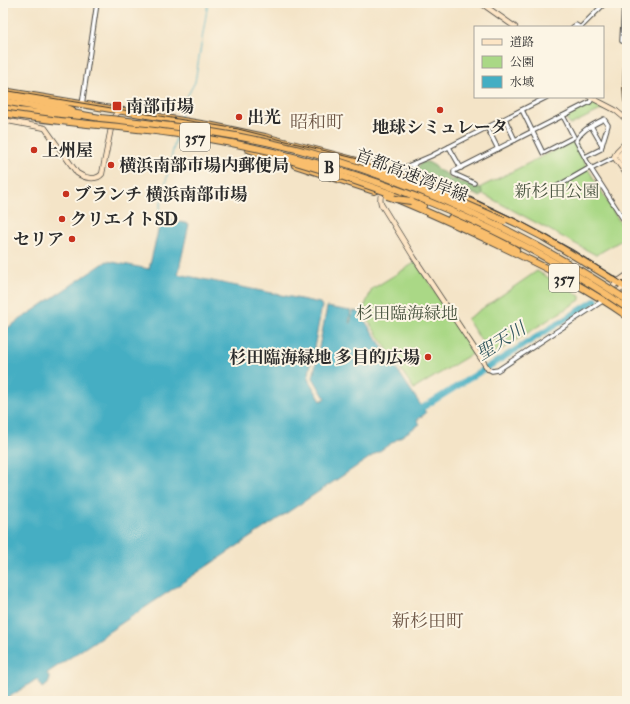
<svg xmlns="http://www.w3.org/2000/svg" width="630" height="704" font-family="'IM FELL Double Pica','Noto Serif JP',serif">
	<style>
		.green { fill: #aad886; stroke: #6a8258 }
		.forest { fill: #87b873; stroke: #59724f }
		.water { fill: #44aec3; stroke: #386c77 }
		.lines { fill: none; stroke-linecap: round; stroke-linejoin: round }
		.stream { stroke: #44aec3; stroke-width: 1 }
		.river { stroke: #44aec3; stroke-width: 6 }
		.street-casing { stroke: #494742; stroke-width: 5.5 }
		.secondary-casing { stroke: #494742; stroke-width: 6 }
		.highway-casing { stroke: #494742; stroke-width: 8 }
		.street { stroke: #fff; stroke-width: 3.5 }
		.secondary { stroke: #fde5c5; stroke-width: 4.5 }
		.highway { stroke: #f9be6d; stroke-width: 6 }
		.tram { stroke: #2b2b2b; stroke-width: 1 }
		.highway-bridge-casing { stroke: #494742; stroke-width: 8; stroke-linecap: butt }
		.highway-bridge { stroke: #f9be6d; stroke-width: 6 }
		.poi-dot { fill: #c8321e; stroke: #fcf5e5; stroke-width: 1.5 }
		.labels { text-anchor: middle; stroke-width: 4; stroke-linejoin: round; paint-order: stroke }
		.shield { fill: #fcf5e5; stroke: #6a6863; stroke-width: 1 }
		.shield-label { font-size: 16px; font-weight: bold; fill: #2b2b2b }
		.poi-label { font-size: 17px; font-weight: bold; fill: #2b2b2b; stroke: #fcf5e5; text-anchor: start }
		.street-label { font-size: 17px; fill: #2b2b2b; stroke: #fcf5e5 }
		.park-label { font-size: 17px; fill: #4b5642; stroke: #fcf5e5 }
		.neighbourhood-label { font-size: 18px; fill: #6d5646; stroke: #fcf5e5 }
		.water-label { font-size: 18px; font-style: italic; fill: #345960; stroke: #fcf5e5 }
	</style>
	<rect width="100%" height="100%" fill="#fcf5e5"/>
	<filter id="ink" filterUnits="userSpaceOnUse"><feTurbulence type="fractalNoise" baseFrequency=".025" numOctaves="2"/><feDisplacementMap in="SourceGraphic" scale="8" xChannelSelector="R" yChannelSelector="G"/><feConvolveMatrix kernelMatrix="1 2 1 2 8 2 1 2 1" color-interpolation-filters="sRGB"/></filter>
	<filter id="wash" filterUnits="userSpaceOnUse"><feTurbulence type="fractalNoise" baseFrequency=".012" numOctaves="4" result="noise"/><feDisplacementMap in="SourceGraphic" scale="16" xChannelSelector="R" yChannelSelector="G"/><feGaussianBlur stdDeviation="0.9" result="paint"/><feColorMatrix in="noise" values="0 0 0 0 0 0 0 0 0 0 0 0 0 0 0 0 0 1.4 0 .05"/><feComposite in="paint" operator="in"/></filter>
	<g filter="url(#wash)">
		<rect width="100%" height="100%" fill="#f4e4c7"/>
		<g class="green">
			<path d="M593,102L605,108L570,125L564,116Z"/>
			<path d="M575,140L588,169L627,234V237L596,255L479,192L481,187Z"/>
			<path d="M416,262L475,352L414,389L362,312L372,289Z"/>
			<path d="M537,271L580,296V300L491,356L467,319Z"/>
		</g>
		<path class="forest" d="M422,162H428L435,166L438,170L447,174L451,180L456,178L461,183L463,182L481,188L483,195L481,197L415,170Z"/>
		<path class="water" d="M161,218L189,224L178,274L320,303L322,306L308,379L321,401L325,398L313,378L327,307L351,311L349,323L350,324L353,311L359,312L426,413L417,420L420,424L47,673L50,679L48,684L43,688L37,679L3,701V331L107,261L149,269Z"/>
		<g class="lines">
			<g class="stream">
				<path d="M180,118L183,104L195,82L208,3"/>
				<path d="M158,216L176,137"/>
			</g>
			<path class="river" d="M422,408L596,300"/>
		</g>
	</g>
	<g filter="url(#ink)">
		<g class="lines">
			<g class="street-casing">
				<g id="street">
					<path d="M624,3L622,41H624"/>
					<path d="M573,27L576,25L579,27"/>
					<path d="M581,27L605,3"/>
					<path d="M82,105L97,3"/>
					<path d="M522,110L543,153L574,137L563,116"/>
					<path d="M505,119L515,140"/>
					<path d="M591,126L602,145L608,125L604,119C593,125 582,129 576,141L591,169"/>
					<path d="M487,127L498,149"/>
					<path d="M449,147L461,168"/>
					<path d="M585,157L601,149L602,145"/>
					<path d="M615,157L591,169L627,225"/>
					<path d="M396,171L431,156L547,97"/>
					<path d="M413,177V168L415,163"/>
					<path d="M474,183L454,174V171L590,102L592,99"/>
					<path d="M549,191L591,167"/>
					<path d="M488,369L492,371L498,370L604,300"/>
				</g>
			</g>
			<g class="secondary-casing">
				<g id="secondary">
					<path d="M481,3L515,27"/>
					<path d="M590,97L615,110L627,120"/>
					<path d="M3,120L45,128L77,173C84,178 96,181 102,174L113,118L117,113L121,111"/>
					<path d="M627,141L617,151L614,157L627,175"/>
					<path d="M627,147L619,156L627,168"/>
					<path d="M391,178C386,186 378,193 381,204L415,259L488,369"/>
					<path d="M609,292L617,282L627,275"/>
					<path d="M607,298L626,286"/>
				</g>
			</g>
			<g class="highway-casing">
				<g id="highway">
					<path d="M627,65L626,87L627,100"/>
					<path d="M3,91L213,126L265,137L396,171L445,190L516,223L543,237L627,288"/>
					<path d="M3,95L62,106L72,110"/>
					<path d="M3,101L100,118"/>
					<path d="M3,108L19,111L78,117"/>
					<path d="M248,149L281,160"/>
					<path d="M295,165L374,191"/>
					<path d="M392,194L423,206"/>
					<path d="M399,200C435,215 470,231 505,248C547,268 589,289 627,316"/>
					<path d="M451,218L507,244L516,250"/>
				</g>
			</g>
			<use href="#street" class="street"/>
			<use href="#secondary" class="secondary"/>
			<use href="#highway" class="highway"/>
			<path class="tram" d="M3,90L238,129L398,169L466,195L520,221L573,250L627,285"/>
			<g class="highway-bridge-casing">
				<g id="highway-bridge">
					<path d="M3,113C70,125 138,126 204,138C354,163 502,222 627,308"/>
					<path d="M100,118C170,125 242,134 311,153C423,185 530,236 627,300"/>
					<path d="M276,156L332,173L392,194"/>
					<path d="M366,168C389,171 410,180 430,189C455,199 480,210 504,221"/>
					<path d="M387,196L396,199L411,201"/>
				</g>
			</g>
			<use href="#highway-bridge" class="highway-bridge"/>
		</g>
	</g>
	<g class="poi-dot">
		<rect x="112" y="101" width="10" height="10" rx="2"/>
		<circle cx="440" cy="110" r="4"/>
		<circle cx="239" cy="117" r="4"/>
		<circle cx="34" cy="150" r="4"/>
		<circle cx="111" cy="165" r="4"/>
		<circle cx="66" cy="194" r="4"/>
		<circle cx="62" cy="219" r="4"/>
		<circle cx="72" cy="239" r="4"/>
		<circle cx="428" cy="357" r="4"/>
	</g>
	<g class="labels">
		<g class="shield">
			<rect x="180" y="123" width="30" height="28" rx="3"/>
			<rect x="319" y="153" width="20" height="28" rx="3"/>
			<rect x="549" y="264" width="30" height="28" rx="3"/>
		</g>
		<g class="shield-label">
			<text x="195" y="143">357</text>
			<text x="329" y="173">B</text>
			<text x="564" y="284">357</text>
		</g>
		<g class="poi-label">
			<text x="126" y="112">南部市場</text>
			<text x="247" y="123">出光</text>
			<text x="440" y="133" text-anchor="middle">地球シミュレータ</text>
			<text x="42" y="156">上州屋</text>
			<text x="119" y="171">横浜南部市場内郵便局</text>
			<text x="74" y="200">ブランチ 横浜南部市場</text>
			<text x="70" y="225">クリエイトSD</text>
			<text x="64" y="245" text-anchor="end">セリア</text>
			<text x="420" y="363" text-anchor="end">杉田臨海緑地 多目的広場</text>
		</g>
		<g class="street-label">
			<text transform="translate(412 175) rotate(21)" y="6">首都高速湾岸線</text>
		</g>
		<g class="park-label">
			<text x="557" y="197">新杉田公園</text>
			<text x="407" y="319">杉田臨海緑地</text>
		</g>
		<g class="neighbourhood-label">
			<text x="317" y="128">昭和町</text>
			<text x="428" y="627">新杉田町</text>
		</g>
		<g class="water-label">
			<text transform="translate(501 341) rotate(-32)" y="6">聖天川</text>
		</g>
	</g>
	<rect width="630" height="704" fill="none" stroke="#fcf5e5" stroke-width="16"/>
	<rect x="474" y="26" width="130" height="72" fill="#fcf5e5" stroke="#a8a49b"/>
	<rect x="482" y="39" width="20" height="6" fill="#fde5c5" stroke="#a8a49b"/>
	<text x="510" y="46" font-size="12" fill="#2b2b2b">道路</text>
	<rect x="482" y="56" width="20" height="12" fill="#aad886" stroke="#a8a49b"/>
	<text x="510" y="66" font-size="12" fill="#2b2b2b">公園</text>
	<rect x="482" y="76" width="20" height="12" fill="#44aec3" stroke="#a8a49b"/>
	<text x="510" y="86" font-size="12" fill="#2b2b2b">水域</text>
</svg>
